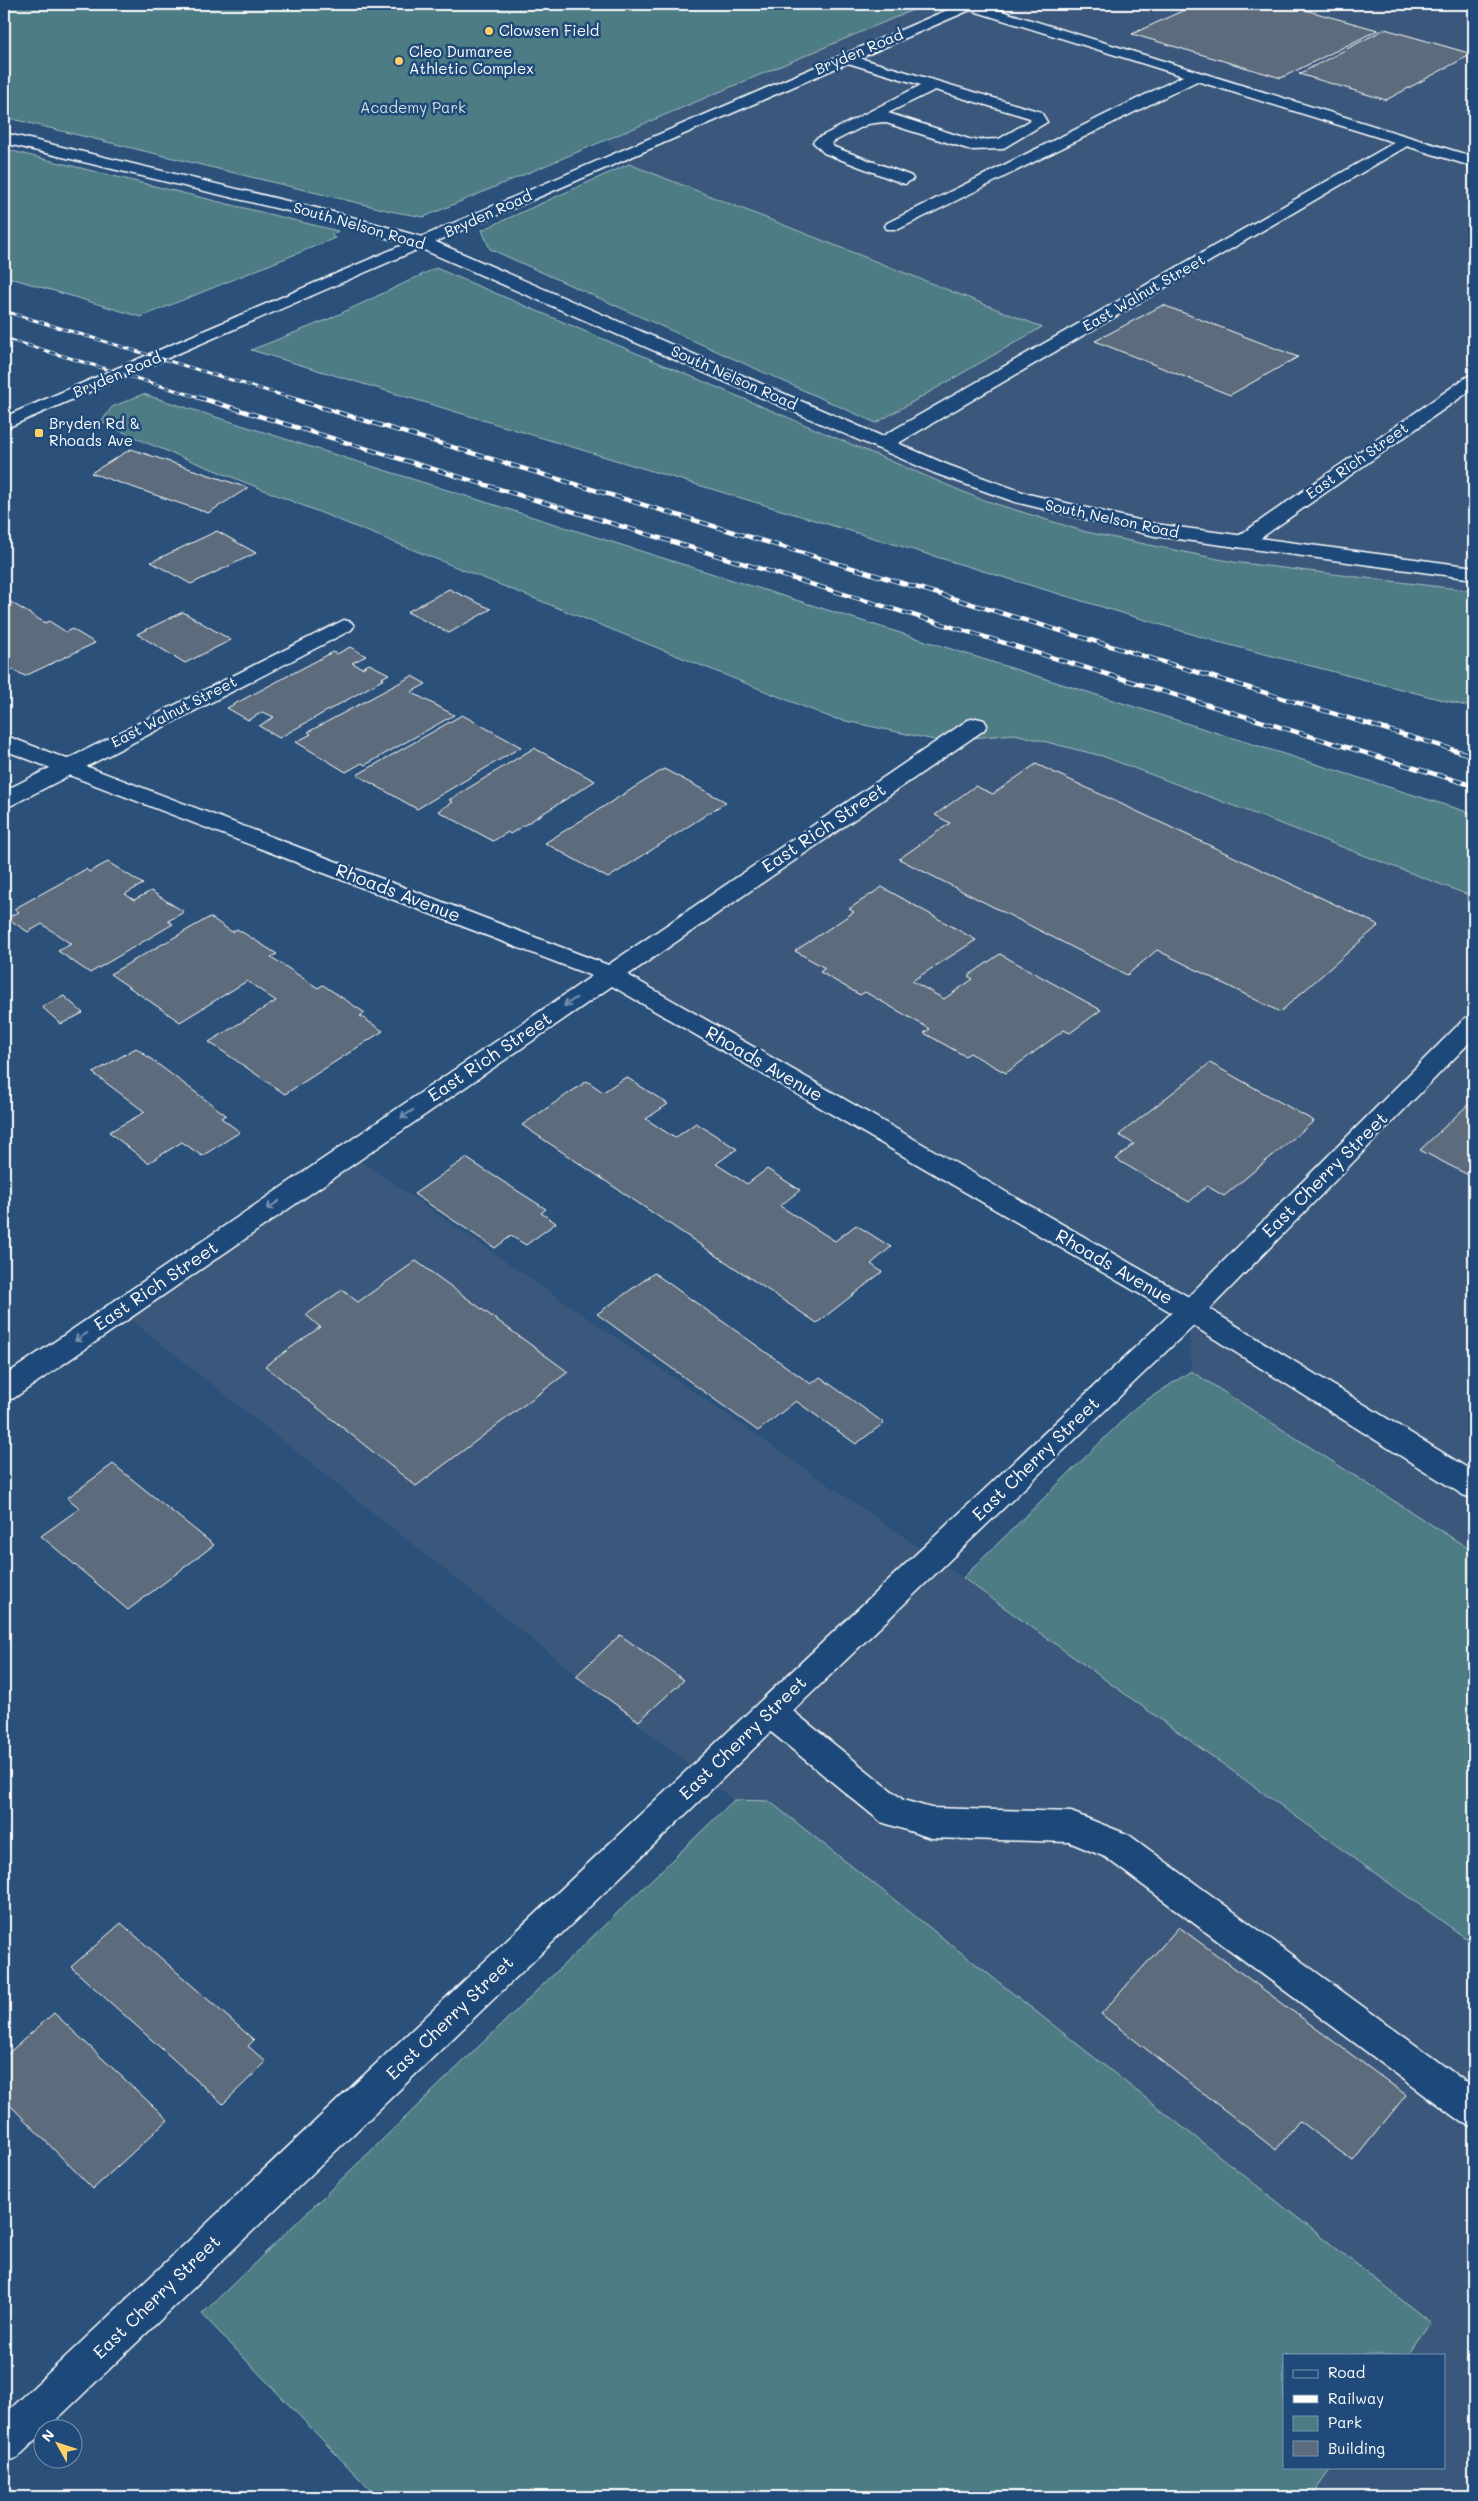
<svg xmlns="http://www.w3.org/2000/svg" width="1478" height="2501" font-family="Mali,sans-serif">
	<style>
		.built { fill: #3a597b }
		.green { fill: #4e7c85; stroke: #a6bec2 }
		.building { fill: #5c6c7c; stroke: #fff }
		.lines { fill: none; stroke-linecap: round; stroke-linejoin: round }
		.lane-casing { stroke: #fff; stroke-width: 3 }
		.street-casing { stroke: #fff; stroke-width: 3 }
		.secondary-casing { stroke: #fff; stroke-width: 3 }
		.lane { fill: #1f4a7a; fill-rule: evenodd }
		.street { fill: #1f4a7a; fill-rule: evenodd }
		.secondary { fill: #1f4a7a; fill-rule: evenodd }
		.rail-far1-casing { stroke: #fff; stroke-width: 3 }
		.rail-casing { stroke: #fff; stroke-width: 4.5 }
		.rail-far1 { stroke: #1f4a7a; stroke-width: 2; stroke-dasharray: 6; stroke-linecap: butt }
		.rail { stroke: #1f4a7a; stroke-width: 3; stroke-dasharray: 9; stroke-linecap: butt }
		.oneway { stroke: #7992af }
		.poi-dot { fill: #ffd166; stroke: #1f4a7a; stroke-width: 2 }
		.labels { text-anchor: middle; stroke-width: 5; stroke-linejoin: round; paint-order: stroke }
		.far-poi-label { font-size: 15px; fill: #fff; stroke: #1f4a7a; text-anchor: start }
		.far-street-label { font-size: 15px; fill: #fff; stroke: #1f4a7a }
		.far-park-label { font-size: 15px; fill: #d3dee0; stroke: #1f4a7a }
		.street-label { font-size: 18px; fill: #fff; stroke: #1f4a7a }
	</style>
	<rect width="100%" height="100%" fill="#2b517a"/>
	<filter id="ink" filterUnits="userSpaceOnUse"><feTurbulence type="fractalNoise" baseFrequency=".02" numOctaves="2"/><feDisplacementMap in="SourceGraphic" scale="10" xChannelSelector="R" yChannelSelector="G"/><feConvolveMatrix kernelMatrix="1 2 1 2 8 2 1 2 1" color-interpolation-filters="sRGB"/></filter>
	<g filter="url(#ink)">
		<g class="built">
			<path d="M927,4H1474V591L1233,562L1086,533L981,499L842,441L1041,327L629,164L606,141Z"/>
			<path d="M1015,734L1102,756L1474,897V1552L1191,1371L1189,1317L648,994L631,955L939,741Z"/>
			<path d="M346,1151L963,1578L1474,1944V2497H1311L1332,2467H1444V2355H1409L1430,2323L770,1802L734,1800L115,1307Z"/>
		</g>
		<g class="green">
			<path d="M4,4H927L424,217L395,212L4,117Z"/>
			<path d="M4,149L44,159L338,231L331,235L335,238L141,317L4,276Z"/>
			<path d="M629,164L1042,327L876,423L490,249L482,230Z"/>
			<path d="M436,268L980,499L1086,532L1233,562L1474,591V708L1218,642L251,350L329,319Z"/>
			<path d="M143,394L1474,814V897L1102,756L1015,734L939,741L832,718L147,443L101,422L112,407Z"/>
			<path d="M1191,1371L1474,1552V1944L963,1578L1136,1407Z"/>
			<path d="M734,1800L769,1801L1431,2323L1409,2355H1284V2467H1332L1311,2497H377L202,2314Z"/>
		</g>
		<g class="building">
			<path d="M1197,4H1283L1378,30L1281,78L1132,34Z"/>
			<path d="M1385,29L1472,54L1386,100L1299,74Z"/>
			<path d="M1163,305L1298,357L1230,395L1095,341Z"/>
			<path d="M131,449L248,488L208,513L91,473Z"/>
			<path d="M217,531L256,553L191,584L151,562Z"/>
			<path d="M449,589L491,609L449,633L407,612Z"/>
			<path d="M4,598L45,623L49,621L66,632L72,629L95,643L25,676L4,665Z"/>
			<path d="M183,612L231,640L185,663L137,634Z"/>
			<path d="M350,647L366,656L352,663L362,668L369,664L389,674L382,678L384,679L279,738L259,726L274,717L263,712L248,720L227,708L333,652L337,654Z"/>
			<path d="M412,676L426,684L411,692L454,715L365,765L362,763L346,772L296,742L311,734L308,732Z"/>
			<path d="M462,715L521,747L417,809L357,775Z"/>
			<path d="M534,748L595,781L510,834L508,832L493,841L438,811L453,802L449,800Z"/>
			<path d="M1036,764L1379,925L1280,1012L1157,950L1127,975L899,859L950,823L935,815L975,786L993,794Z"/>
			<path d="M664,769L726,802L608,878L545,843Z"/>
			<path d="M108,862L143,884L125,894L134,900L151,891L184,912L168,921L173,924L90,973L58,951L71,944L42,924L28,932L7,918L19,912L14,909L86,869L89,872Z"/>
			<path d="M882,887L976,940L912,981L944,999L973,979L968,976L1000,954L1101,1010L1070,1033L1064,1030L1006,1073L970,1053L965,1056L924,1033L930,1029L865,992L860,995L820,972L825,968L795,951L854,912L849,909Z"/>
			<path d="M210,917L232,932L237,929L277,954L271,957L318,988L323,985L365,1013L360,1016L383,1031L285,1094L209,1042L276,1001L247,981L180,1022L110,974Z"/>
			<path d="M64,996L83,1013L61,1024L42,1007Z"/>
			<path d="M136,1048L226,1115L221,1118L240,1132L202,1156L182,1142L148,1163L109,1132L145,1112L93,1073Z"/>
			<path d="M1210,1063L1314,1121L1224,1196L1207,1186L1189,1202L1116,1159L1134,1144L1119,1135Z"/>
			<path d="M626,1077L668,1104L646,1119L675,1138L696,1123L737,1149L716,1164L747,1184L767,1169L800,1190L780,1206L835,1241L856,1225L891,1247L871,1264L882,1272L817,1323L522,1125L587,1081L603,1092Z"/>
			<path d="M1474,1099V1178L1420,1150Z"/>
			<path d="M466,1158L546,1209L541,1213L556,1223L526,1245L511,1236L495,1248L414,1194Z"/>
			<path d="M416,1261L568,1372L416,1486L265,1366L320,1327L306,1315L342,1290L358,1302Z"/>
			<path d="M654,1273L811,1384L820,1377L884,1423L856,1444L796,1401L758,1431L597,1314Z"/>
			<path d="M113,1464L214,1545L128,1610L41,1536L80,1508L67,1498Z"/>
			<path d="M620,1635L684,1680L639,1721L576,1676Z"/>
			<path d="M121,1923L254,2040L248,2046L266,2062L223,2104L71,1967Z"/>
			<path d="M1179,1927L1406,2095L1353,2161L1299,2121L1276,2150L1101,2014Z"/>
			<path d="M54,2013L168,2120L93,2189L4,2099V2057Z"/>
		</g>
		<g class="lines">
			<g class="lane-casing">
				<g id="lane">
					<path d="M963,4H979L1474,157V167L1197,81L899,229H887L885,226L887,223L1183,76L964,8Z"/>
					<path d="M846,54L1041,112L1047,122L1002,149L971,150L883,122L868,124L831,143L834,147L911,176L913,179L905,184L899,182L824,153L813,142L816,139L921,85L841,61L839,58ZM935,90L1030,118L1031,120L999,139L972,140L888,113Z"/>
					<path d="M344,620L351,622L354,626L351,630L12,805L4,807V791Z"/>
					<path d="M1474,1016V1038L1201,1318L793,1711L903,1800L931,1808L1071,1812L1129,1835L1474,2088V2127L1461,2122L1105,1857L1069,1842L931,1838L881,1822L771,1732L48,2428H42V2434L18,2457L4,2463V2415L1181,1304L1465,1018Z"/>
				</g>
			</g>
			<g class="street-casing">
				<g id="street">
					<path d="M961,4H979L977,7L4,429V417Z"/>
					<path d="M1404,137L1412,142L1409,145L890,448H876L874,444L876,440Z"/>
					<path d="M1474,375V388L1248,547H1234L1231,543L1234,539L1468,376Z"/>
					<path d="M976,718L984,720L987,725L984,730L628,975L1201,1304L1474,1472V1499L1463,1495L1181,1318L612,986L14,1398L4,1401V1376L592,976L4,750V735L608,965L968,720Z"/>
				</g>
			</g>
			<g class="secondary-casing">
				<path id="secondary" d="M4,133L341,214L429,239L948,465L1028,494L1155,524L1474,567V579L1155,536L1015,502L934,473L417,247L330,221L4,143Z"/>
			</g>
			<use href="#lane" class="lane"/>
			<use href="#street" class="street"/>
			<use href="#secondary" class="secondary"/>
			<g class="rail-far1-casing">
				<g id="rail-far1">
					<path d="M4,311L291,398"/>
					<path d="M4,338L201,398"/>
				</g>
			</g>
			<g class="rail-casing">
				<g id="rail">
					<path d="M197,397L1474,786"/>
					<path d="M287,397L1474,756"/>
				</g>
			</g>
			<use href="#rail-far1" class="rail-far1"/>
			<use href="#rail" class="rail"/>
		</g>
		<defs><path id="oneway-shaft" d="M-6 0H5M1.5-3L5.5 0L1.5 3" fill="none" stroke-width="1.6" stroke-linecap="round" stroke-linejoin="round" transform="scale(1.25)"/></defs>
		<g class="oneway">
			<use href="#oneway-shaft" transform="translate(570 1002) rotate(146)"/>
			<use href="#oneway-shaft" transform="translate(407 1114) rotate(146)"/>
			<use href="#oneway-shaft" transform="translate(273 1205) rotate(146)"/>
			<use href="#oneway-shaft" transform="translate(81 1337) rotate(146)"/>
		</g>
	</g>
	<g class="poi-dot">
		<circle cx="489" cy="31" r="5"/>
		<circle cx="399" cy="61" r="5"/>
		<rect x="34" y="428" width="10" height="10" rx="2.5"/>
	</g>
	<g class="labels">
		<g class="far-poi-label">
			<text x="499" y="36">Clowsen Field</text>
			<text x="409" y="57">Cleo Dumaree<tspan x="409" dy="17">Athletic Complex</tspan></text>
			<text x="49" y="429">Bryden Rd &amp;<tspan x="49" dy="17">Rhoads Ave</tspan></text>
		</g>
		<g class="far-street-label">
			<text transform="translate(859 52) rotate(-23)" y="5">Bryden Road</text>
			<text transform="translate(488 214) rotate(-24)" y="5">Bryden Road</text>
			<text transform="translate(359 226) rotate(16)" y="5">South Nelson Road</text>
			<text transform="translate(1144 293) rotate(-30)" y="5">East Walnut Street</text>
			<text transform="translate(117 375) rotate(-23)" y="5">Bryden Road</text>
			<text transform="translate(734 378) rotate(24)" y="5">South Nelson Road</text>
			<text transform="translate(1357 461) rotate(-35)" y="5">East Rich Street</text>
			<text transform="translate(1112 519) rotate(12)" y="5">South Nelson Road</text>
			<text transform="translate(174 712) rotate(-27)" y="5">East Walnut Street</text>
		</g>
		<g class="far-park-label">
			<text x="413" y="113">Academy Park</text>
		</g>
		<g class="street-label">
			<text transform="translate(824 828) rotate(-34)" y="6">East Rich Street</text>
			<text transform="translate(398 893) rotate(21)" y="6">Rhoads Avenue</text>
			<text transform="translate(490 1057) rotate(-34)" y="6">East Rich Street</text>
			<text transform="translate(764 1064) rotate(30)" y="6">Rhoads Avenue</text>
			<text transform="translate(1325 1175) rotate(-45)" y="6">East Cherry Street</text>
			<text transform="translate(1114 1267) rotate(30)" y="6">Rhoads Avenue</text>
			<text transform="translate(156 1286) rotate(-34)" y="6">East Rich Street</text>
			<text transform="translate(1036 1459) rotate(-44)" y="6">East Cherry Street</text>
			<text transform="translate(743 1738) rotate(-44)" y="6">East Cherry Street</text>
			<text transform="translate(450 2018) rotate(-44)" y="6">East Cherry Street</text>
			<text transform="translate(157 2297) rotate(-44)" y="6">East Cherry Street</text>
		</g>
	</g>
	<rect width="1478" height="2501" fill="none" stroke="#1f4a7a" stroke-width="20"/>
	<rect x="10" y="10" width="1458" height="2481" fill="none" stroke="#fff" stroke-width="2" filter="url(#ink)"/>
	<rect x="1283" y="2354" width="162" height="115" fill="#1f4a7a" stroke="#7992af"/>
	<rect x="1293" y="2370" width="25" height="8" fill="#1f4a7a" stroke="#7992af"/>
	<text x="1328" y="2378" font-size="15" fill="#ffffff">Road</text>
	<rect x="1293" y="2395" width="25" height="8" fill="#ffffff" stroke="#7992af"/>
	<text x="1328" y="2404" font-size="15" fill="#ffffff">Railway</text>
	<rect x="1293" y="2416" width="25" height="15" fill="#4e7c85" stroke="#7992af"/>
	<text x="1328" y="2428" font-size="15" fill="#ffffff">Park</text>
	<rect x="1293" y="2441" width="25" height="15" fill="#5c6c7c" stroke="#7992af"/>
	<text x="1328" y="2454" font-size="15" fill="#ffffff">Building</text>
	<g transform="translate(58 2444) rotate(310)"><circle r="24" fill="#1f4a7a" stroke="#7992af"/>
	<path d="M0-4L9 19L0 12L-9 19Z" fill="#ffd166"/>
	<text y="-8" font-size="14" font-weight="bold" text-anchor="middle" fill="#ffffff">N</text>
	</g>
</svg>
